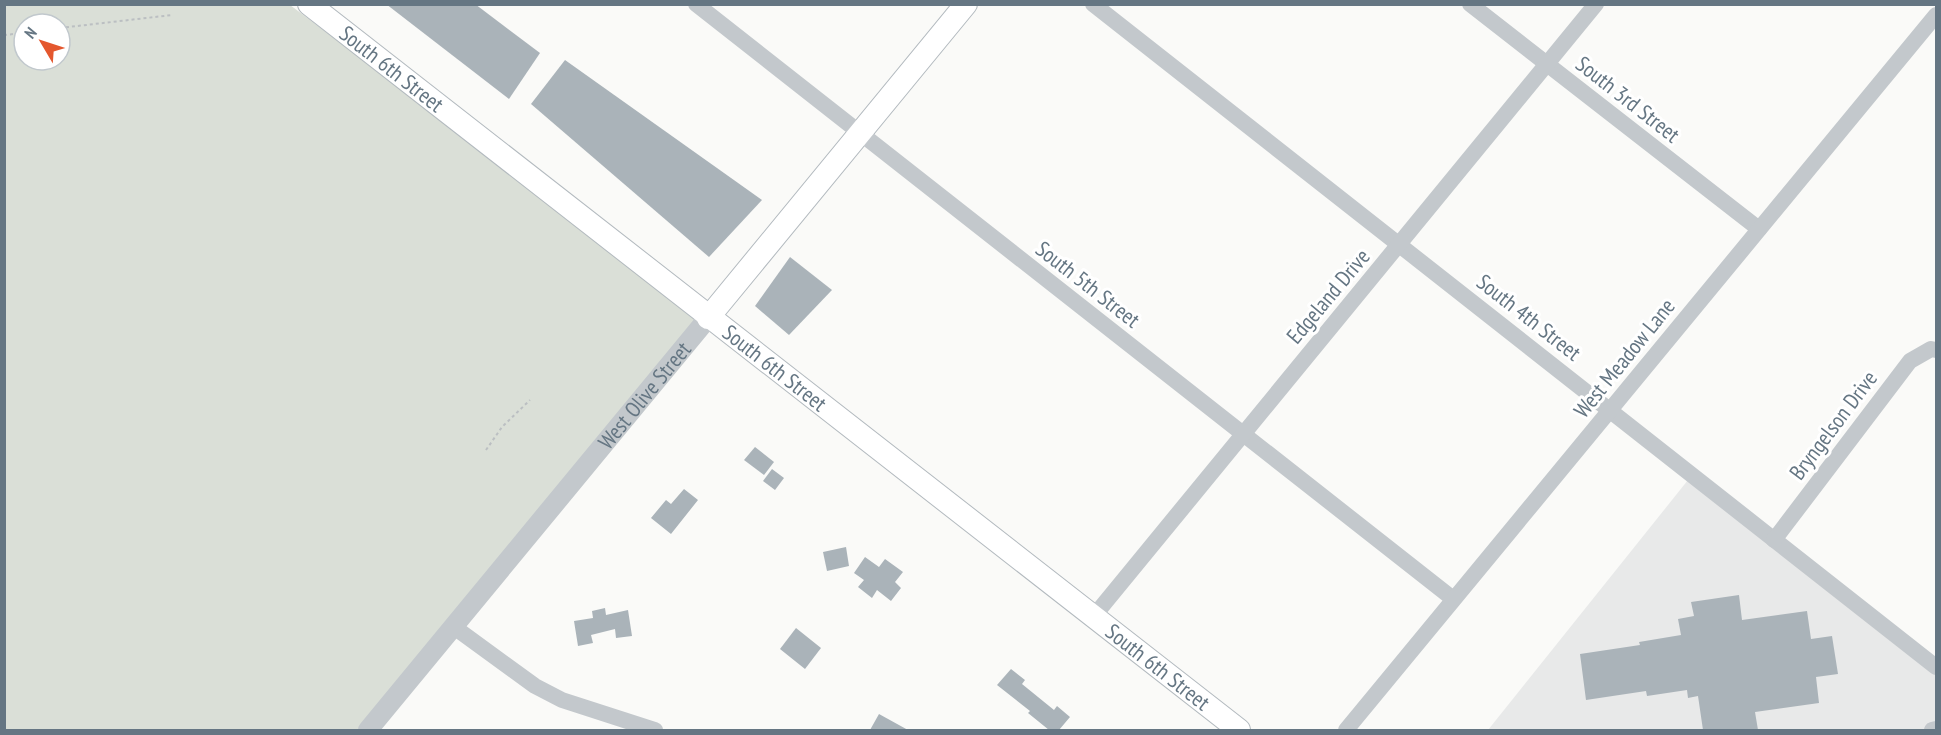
<svg xmlns="http://www.w3.org/2000/svg" width="1941" height="735" font-family="'PT Sans Narrow',sans-serif">
	<style>
		.built { fill: #e8e9e9 }
		.green { fill: #dadfd7; fill-rule: evenodd }
		.building { fill: #aab3b9 }
		.lines { fill: none; stroke-linecap: round; stroke-linejoin: round }
		.secondary-casing { stroke: #b3babf; stroke-width: 24 }
		.path { stroke: #bbbfc2; stroke-width: 2; stroke-dasharray: 3 3; stroke-linecap: butt }
		.minor { stroke: #c3c8cc; stroke-width: 16 }
		.tertiary { stroke: #c3c8cc; stroke-width: 20 }
		.secondary { stroke: #fff; stroke-width: 22 }
		.labels { text-anchor: middle; stroke-width: 6; stroke-linejoin: round; paint-order: stroke }
		.street-label { font-size: 22px; fill: #657683; stroke: #fff }
	</style>
	<rect width="100%" height="100%" fill="#fafaf8"/>
	<path class="built" d="M1692,475L1936,667V729L1488,730Z"/>
	<path class="green" d="M4,5H290L708,318L368,730H5ZM24,24H60V60H24Z"/>
	<g class="building">
		<path d="M386,4H475L540,53L509,99Z"/>
		<path d="M565,60L762,200L709,257L531,104Z"/>
		<path d="M790,257L832,290L789,335L755,306Z"/>
		<path d="M755,447L774,462L764,475L744,460Z"/>
		<path d="M772,469L784,478L775,490L763,481Z"/>
		<path d="M684,489L698,500L671,534L651,518L666,500L671,504Z"/>
		<path d="M846,547L849,566L827,571L823,552Z"/>
		<path d="M865,557L879,567L885,559L903,572L895,582L901,588L891,601L877,590L872,598L858,587L864,580L854,573Z"/>
		<path d="M1739,595L1742,620L1807,611L1811,639L1832,636L1838,674L1816,677L1819,703L1755,712L1758,730H1703L1698,696L1688,698L1687,690L1647,696L1646,691L1586,700L1580,654L1640,645L1639,642L1681,635L1678,619L1694,616L1691,602Z"/>
		<path d="M605,608L606,615L628,610L632,636L616,638L615,629L591,635L593,643L578,646L574,621L593,618L592,611Z"/>
		<path d="M796,628L821,648L805,669L780,649Z"/>
		<path d="M1011,669L1025,680L1022,684L1054,710L1057,706L1070,717L1059,730H1049L1028,713L1030,711L997,685Z"/>
		<path d="M879,714L908,730H870Z"/>
	</g>
	<g class="lines">
		<g class="secondary-casing">
			<g id="secondary">
				<path id="s2" d="M309,4L1239,730"/>
				<path d="M708,318L966,4"/>
			</g>
		</g>
		<g class="path">
			<path d="M60,28L172,15"/>
			<path d="M4,35L24,33"/>
			<path d="M486,450L502,427L530,400"/>
		</g>
		<g class="minor">
			<path d="M696,4L1452,598"/>
			<path d="M1093,4L1936,667"/>
			<path d="M1470,4L1759,229"/>
			<path d="M1774,540L1910,361L1931,349L1936,350"/>
			<path d="M1094,616L1596,4"/>
			<path d="M454,627L535,686L562,700L655,730"/>
			<path d="M1346,730L1936,15"/>
			<path d="M1932,730L1936,729"/>
		</g>
		<path class="tertiary" id="s1" d="M368,730L708,318"/>
		<use href="#secondary" class="secondary"/>
	</g>
	<g class="labels">
		<g class="street-label">
			<text dy="8" stroke="none"><textPath href="#s2" startOffset="105">South 6th Street</textPath></text>
			<text transform="translate(1628 99) rotate(38)" y="8">South 3rd Street</text>
			<text transform="translate(1088 284) rotate(38)" y="8">South 5th Street</text>
			<text transform="translate(1328 296) rotate(-50)" y="8">Edgeland Drive</text>
			<text transform="translate(1529 317) rotate(38)" y="8">South 4th Street</text>
			<text transform="translate(1624 358) rotate(-51)" y="8">West Meadow Lane</text>
			<text dy="8" stroke="none"><textPath href="#s2" startOffset="591">South 6th Street</textPath></text>
			<text dy="8" stroke="none"><textPath href="#s1" startOffset="434">West Olive Street</textPath></text>
			<text transform="translate(1833 425) rotate(-53)" y="8">Bryngelson Drive</text>
			<text dy="8" stroke="none"><textPath href="#s2" startOffset="1077">South 6th Street</textPath></text>
		</g>
	</g>
	<rect width="1941" height="735" fill="none" stroke="#657683" stroke-width="12"/>
	<g transform="translate(42 42) rotate(309)"><circle r="28" fill="#ffffff" stroke="#c1c8cd" stroke-width="1.5"/>
	<path d="M0-4.5L10 22L0 15L-10 22Z" fill="#e4572e"/>
	<text y="-9" font-size="16" font-weight="bold" text-anchor="middle" fill="#657683">N</text>
	</g>
</svg>
